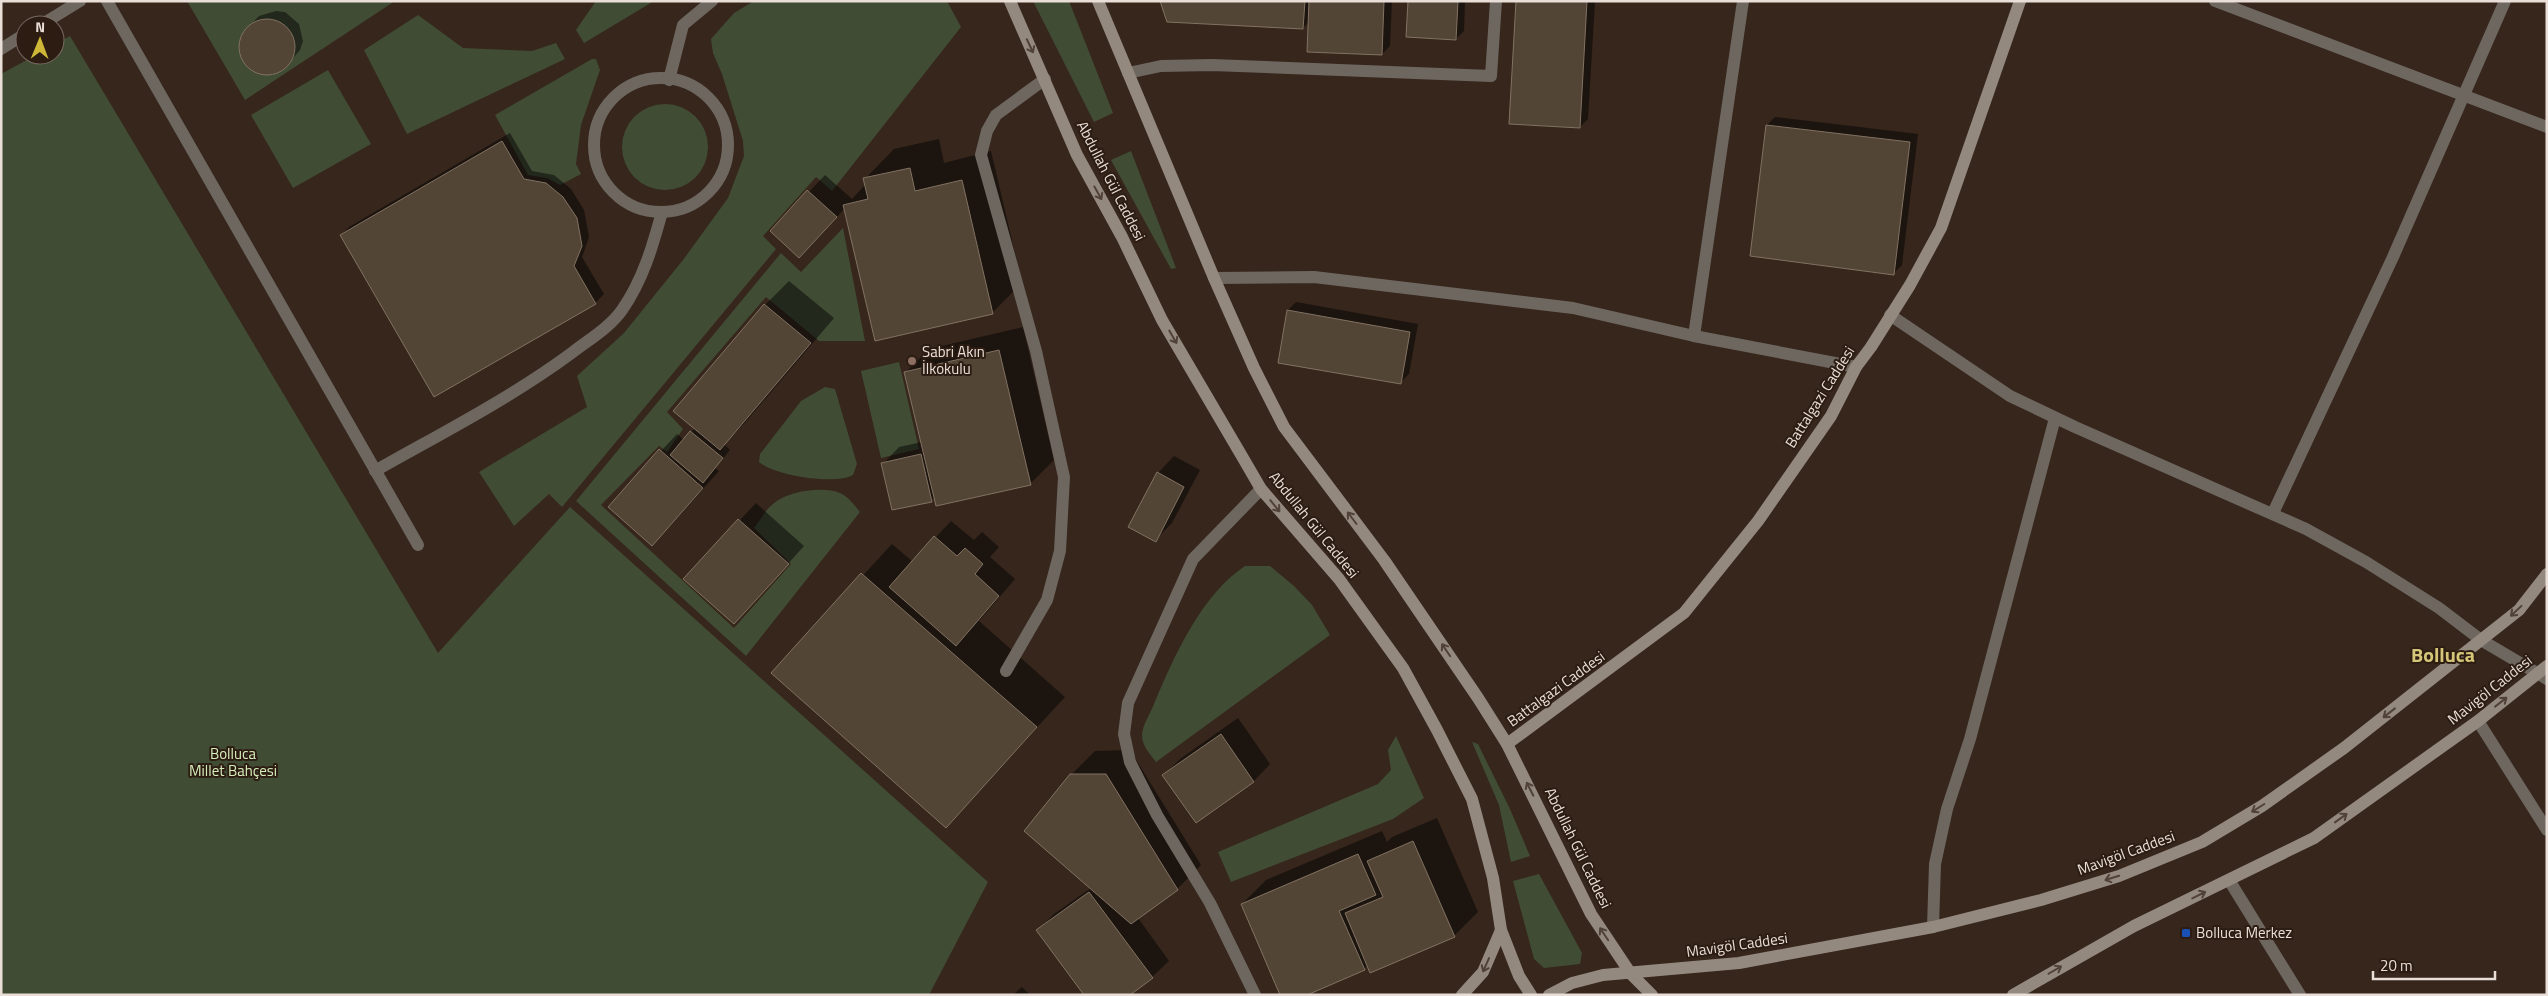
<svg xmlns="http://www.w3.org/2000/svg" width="2548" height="996" font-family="'Titillium Web',sans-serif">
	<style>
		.green { fill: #414c35 }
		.shadow { fill: #0007 }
		.building { fill: #534535; stroke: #817262 }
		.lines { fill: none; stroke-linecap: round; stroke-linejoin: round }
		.lane { stroke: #6e6760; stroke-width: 12 }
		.street { stroke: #6e6760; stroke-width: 12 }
		.secondary { stroke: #94897e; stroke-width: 12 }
		.oneway { stroke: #504238 }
		.education-dot { fill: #8d6e63; stroke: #2c1c12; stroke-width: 2 }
		.transit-dot { fill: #1a4fb4; stroke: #2c1c12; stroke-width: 2 }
		.labels { text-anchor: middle; stroke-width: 4; stroke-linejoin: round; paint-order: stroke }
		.street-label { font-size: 15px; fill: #eadfd8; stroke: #2c1c12 }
		.poi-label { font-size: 15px; fill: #eadfd8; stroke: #2c1c12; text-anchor: start }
		.park-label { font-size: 15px; fill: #d5edbb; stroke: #2c1c12 }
		.district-label { font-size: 20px; font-weight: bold; fill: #d4c578; stroke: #2c1c12 }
	</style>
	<rect width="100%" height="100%" fill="#36261c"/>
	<g class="green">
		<path d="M187,1H395L245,100Z"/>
		<path d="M596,1H654L584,43L576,30Z"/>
		<path d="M754,1H947L961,27L832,191L816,177L763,236L776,249L562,507L549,494L514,526L479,472L587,407L577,376L624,333L683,260L728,198L744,156L743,141L722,74L713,53L711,39L734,13Z"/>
		<path d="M1033,1H1069L1113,113L1094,122Z"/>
		<path d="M418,15L463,48L532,51L556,43L565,59L407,134L364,50Z"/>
		<path d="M70,36L438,653L570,507L988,882L929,995H1V74L36,55H55V44Z"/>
		<path d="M592,59H596L600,70L581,125L576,164L581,174L560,185L547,178L528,175L495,115Z"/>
		<path d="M328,70L371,144L293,188L251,115Z"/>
		<circle cx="665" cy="147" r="43"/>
		<path d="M1131,151L1176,268L1171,269L1111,160Z"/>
		<path d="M843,228L865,341H819L766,297L667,412L683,429L667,452L659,446L601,505L734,628L791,564L754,528C760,521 765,510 773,504C787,491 823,486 840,493C849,497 854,505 860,512L746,656L576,501L781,253L801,272Z"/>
		<path d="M899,362L919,449L881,458L861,371Z"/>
		<path d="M825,387L835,389L857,464L853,475C835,485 775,476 759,462L760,454L801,401Z"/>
		<path d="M1245,566H1270L1294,586L1312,605L1330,635L1156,762C1150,754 1142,746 1142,735C1142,726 1151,712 1154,704C1174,656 1202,594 1245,566Z"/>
		<path d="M1396,736L1424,798L1393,819L1231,882L1218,852L1378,784L1391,770L1388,750Z"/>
		<path d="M1472,742L1478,744L1510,809L1530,856L1511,862L1499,805Z"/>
		<path d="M1539,874L1582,953L1580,964L1544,968L1534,959L1513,881Z"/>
	</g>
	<g class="shadow">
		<path d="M1161,1H1392L1390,46L1382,54L1310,21L1303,28Z"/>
		<path d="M1409,1H1465L1464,31L1456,39Z"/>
		<path d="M1517,1H1595L1588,119L1580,127Z"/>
		<path d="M276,11L285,12L299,24L303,41L300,50L286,66L269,74L260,73L245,64L239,48L245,31L259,16Z"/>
		<path d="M1775,117L1918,134L1902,265L1894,273L1767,125Z"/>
		<path d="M510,133L532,171L554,175L571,189L584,210L589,237L582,257L604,294L595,303L434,395L341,235L349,227Z"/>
		<path d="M939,139L944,163L991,151L1022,283L992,313L845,208L816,240L772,231L825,175L852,199L866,184L865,179L894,149Z"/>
		<path d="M789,281L834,318L743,425L724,444L730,450L715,468L719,471L668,528L609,507L677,434L684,440L695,428L675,410L765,305Z"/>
		<path d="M1296,302L1418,324L1409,374L1401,382L1288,310Z"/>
		<path d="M1023,327L1054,460L1030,484L935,497L931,500L883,464L899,447L922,442L905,373L929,349Z"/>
		<path d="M1174,456L1200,470L1172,523L1155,540L1158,473Z"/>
		<path d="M756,503L804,546L750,606L685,579Z"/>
		<path d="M951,521L974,540L982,532L999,547L990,557L1015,579L979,621L1065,697L946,826L773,673L892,544L913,562Z"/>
		<path d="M1238,718L1270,764L1254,781L1196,821L1164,775L1180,759Z"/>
		<path d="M1130,750L1201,865L1177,889L1138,918L1169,961L1152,977L1128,995L1038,930L1054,914L1091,888L1071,775L1095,751Z"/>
		<path d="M1437,818L1478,912L1454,936L1368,965L1364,969L1242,904L1266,880L1382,831L1387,842L1392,837Z"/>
		<path d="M1022,987L1030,995H1013Z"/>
	</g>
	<g class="building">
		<path d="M1160,1H1305L1303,29L1167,22Z"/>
		<path d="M1309,1H1384L1382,55L1307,52Z"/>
		<path d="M1408,1H1458L1456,40L1406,37Z"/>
		<path d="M1516,1H1587L1580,128L1509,124Z"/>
		<circle cx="267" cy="47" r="28"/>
		<path d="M1766,125L1910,142L1894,275L1750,256Z"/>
		<path d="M502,141L524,179L546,183L563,197L577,218L582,246L574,266L596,304L434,397L340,235Z"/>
		<path d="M910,168L915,191L962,180L993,314L875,341L843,205L868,199L863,178Z"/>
		<path d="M807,190L837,217L799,258L770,231Z"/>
		<path d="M764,304L811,343L720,450L673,411Z"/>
		<path d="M1287,310L1410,332L1401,384L1278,363Z"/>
		<path d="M999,350L1031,485L936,506L904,372Z"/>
		<path d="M690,431L723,458L703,483L670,455Z"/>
		<path d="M659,449L703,488L652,546L608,507Z"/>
		<path d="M921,454L932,502L892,510L881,463Z"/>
		<path d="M1157,472L1184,487L1156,542L1128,527Z"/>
		<path d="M738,519L789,564L734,624L683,579Z"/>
		<path d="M934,536L957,556L965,548L983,564L975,574L999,596L956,646L889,587Z"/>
		<path d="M861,573L1037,727L946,828L771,673Z"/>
		<path d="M1221,734L1254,782L1196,823L1162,775Z"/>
		<path d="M1070,774H1106L1178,890L1131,924L1024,831Z"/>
		<path d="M1413,841L1455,937L1370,973L1345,913L1383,897L1367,861Z"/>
		<path d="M1358,854L1376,895L1339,911L1365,970L1307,995H1280L1241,904Z"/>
		<path d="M1089,892L1153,978L1130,995H1084L1036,930Z"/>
	</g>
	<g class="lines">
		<g class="lane">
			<path d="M107,1L418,545"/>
			<circle cx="661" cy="145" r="67"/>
			<path d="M669,80L683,25L712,1"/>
			<path d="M375,471C442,433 511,398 573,352C590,339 610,327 622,310C643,280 653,245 662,212"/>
			<path d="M1006,671L1047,600L1060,551L1064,477L1036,351L981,155L987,131L996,115L1045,79"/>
		</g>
		<g class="street">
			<path d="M2215,1L2547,127"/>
			<path d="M41,25L80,1"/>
			<path d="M1,49L25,34"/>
			<path d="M1128,73L1161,66L1212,65L1491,76L1496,1"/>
			<path d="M1214,278L1314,277L1573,308L1694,336L1856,367"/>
			<path d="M1890,315L2010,396L2075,427L2306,529L2366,562L2439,608L2481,640L2547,679"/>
			<path d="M1694,336L1743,1"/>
			<path d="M2273,513L2393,257L2505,1"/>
			<path d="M2478,721L2547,830"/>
			<path d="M2229,880L2300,995"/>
			<path d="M1933,927L1935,864L1947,809L1970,739L2055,418"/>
			<path d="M1255,995L1210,903L1157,815L1130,762L1124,734L1128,703L1193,559L1261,489"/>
		</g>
		<g class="secondary">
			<path d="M1010,1L1077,155L1122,237L1162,320L1243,458L1261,489L1339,579L1385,643L1403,668L1437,730L1472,799L1493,878L1501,930L1519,976L1531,995"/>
			<path d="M1098,1L1214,278L1254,368L1284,427L1384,560L1478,698L1507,744L1591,914L1631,974L1652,995"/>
			<path d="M1507,744L1684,613L1758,521L1831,416L1856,367L1871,347L1910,285L1941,228L2020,1"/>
			<path d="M1462,995L1483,972L1501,930"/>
			<path d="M1549,995L1572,983L1603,975L1739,963L1933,927L2041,900L2119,876L2202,842L2262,806L2344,748L2519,610L2547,574"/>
			<path d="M2013,995L2134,926L2314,838L2478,721L2547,666"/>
		</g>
	</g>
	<defs><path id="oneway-shaft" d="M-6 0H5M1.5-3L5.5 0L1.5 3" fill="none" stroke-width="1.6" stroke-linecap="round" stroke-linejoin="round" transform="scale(1.25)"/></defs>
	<g class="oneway">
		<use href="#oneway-shaft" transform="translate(1030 46) rotate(65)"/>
		<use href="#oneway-shaft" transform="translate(1098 193) rotate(61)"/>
		<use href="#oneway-shaft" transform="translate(1173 337) rotate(60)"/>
		<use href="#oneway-shaft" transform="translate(1275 506) rotate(51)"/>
		<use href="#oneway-shaft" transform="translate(1352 518) rotate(-127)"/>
		<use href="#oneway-shaft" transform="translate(2516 611) rotate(137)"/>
		<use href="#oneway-shaft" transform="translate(1446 650) rotate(-124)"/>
		<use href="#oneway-shaft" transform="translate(2501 702) rotate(-38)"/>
		<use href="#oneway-shaft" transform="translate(2389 713) rotate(142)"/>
		<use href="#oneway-shaft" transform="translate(1530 789) rotate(-117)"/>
		<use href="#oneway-shaft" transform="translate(2258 808) rotate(148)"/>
		<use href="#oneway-shaft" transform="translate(2341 818) rotate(-36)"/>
		<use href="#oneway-shaft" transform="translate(2112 878) rotate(163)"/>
		<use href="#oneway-shaft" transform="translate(2199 895) rotate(-26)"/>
		<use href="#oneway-shaft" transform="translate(1604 934) rotate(-124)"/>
		<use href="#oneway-shaft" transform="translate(1486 965) rotate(114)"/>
		<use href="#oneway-shaft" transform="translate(2055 970) rotate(-30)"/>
	</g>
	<circle class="education-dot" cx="912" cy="361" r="5"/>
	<rect class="transit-dot" x="2181" y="928" width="10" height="10" rx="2.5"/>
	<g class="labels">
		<g class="street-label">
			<text transform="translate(1111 181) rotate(63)" y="5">Abdullah Gül Caddesi</text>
			<text transform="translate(1820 397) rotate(-58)" y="5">Battalgazi Caddesi</text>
			<text transform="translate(1314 525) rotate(51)" y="5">Abdullah Gül Caddesi</text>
			<text transform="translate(1556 689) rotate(-36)" y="5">Battalgazi Caddesi</text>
			<text transform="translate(2490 690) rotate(-38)" y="5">Mavigöl Caddesi</text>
			<text transform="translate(1578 848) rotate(64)" y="5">Abdullah Gül Caddesi</text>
			<text transform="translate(2126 853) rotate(-20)" y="5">Mavigöl Caddesi</text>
			<text transform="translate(1737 945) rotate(-8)" y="5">Mavigöl Caddesi</text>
		</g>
		<g class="poi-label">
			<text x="922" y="357">Sabri Akın<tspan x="922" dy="17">İlkokulu</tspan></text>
			<text x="2196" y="938">Bolluca Merkez</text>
		</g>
		<g class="park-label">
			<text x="233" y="759">Bolluca<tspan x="233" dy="17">Millet Bahçesi</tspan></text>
		</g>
		<g class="district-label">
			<text x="2443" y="662">Bolluca</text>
		</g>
	</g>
	<rect width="2548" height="996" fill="none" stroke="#eadfd8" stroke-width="5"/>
	<g transform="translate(40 40) rotate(1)"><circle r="24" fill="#2c1c12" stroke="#786a61"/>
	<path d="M0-4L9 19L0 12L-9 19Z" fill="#cfb837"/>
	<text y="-8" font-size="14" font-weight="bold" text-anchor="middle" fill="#eadfd8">N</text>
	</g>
	<path d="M2373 971v8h122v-8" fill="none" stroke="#eadfd8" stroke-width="2.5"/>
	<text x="2380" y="971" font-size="15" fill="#eadfd8" stroke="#2c1c12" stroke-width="4" paint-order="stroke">20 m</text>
</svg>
